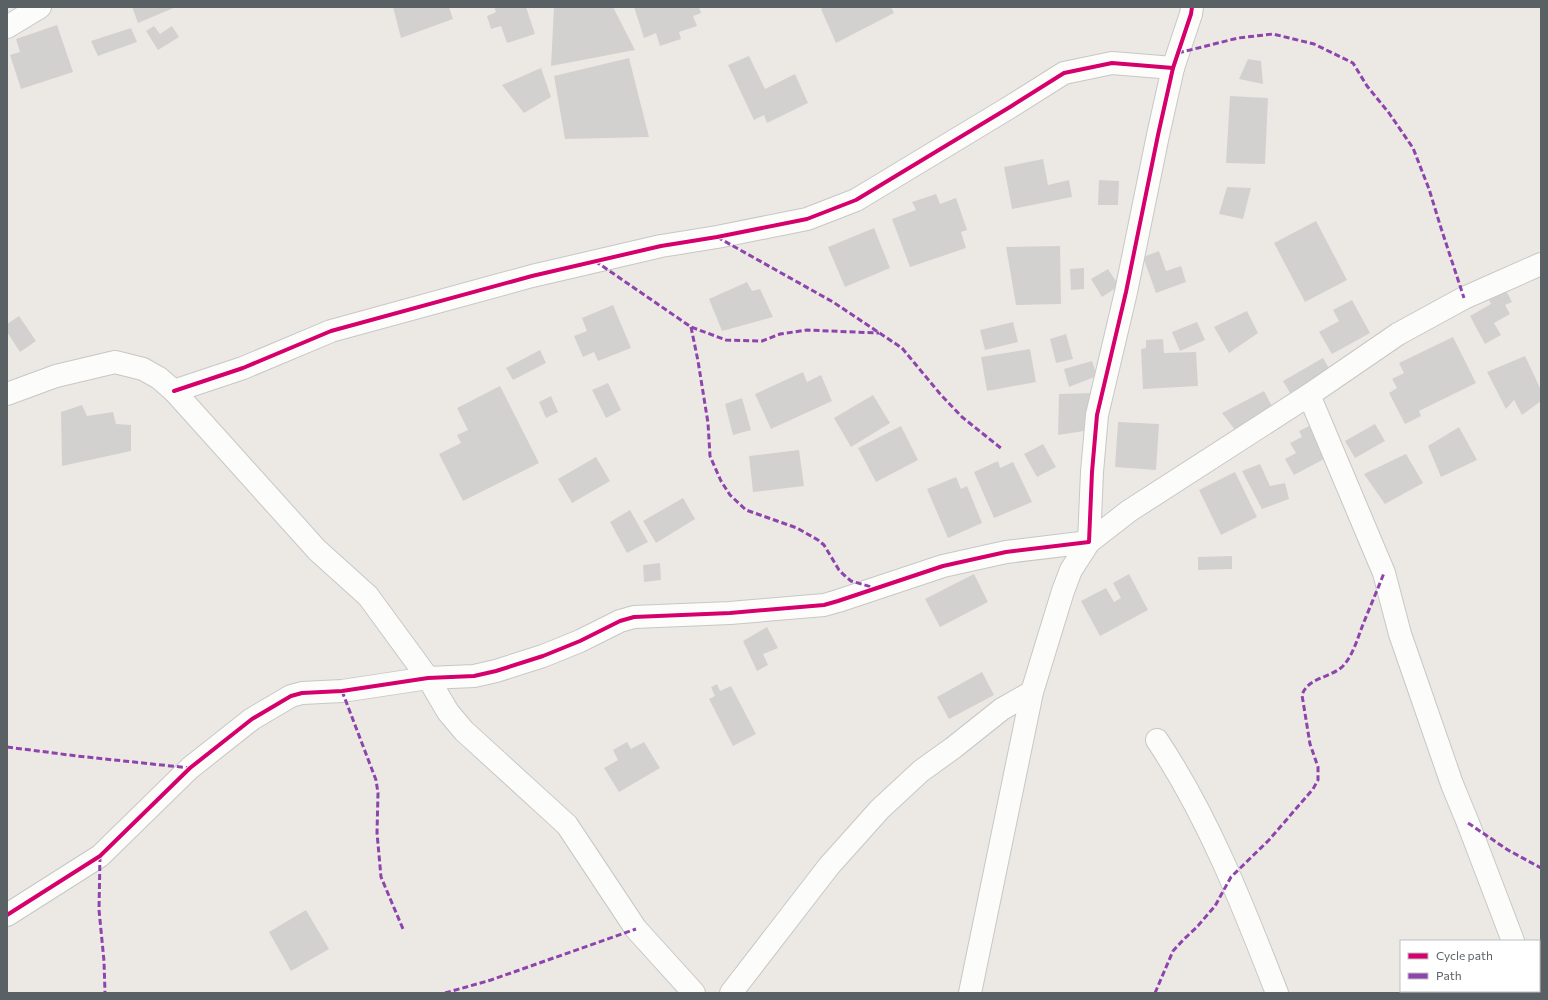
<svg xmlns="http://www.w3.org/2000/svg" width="1548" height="1000" font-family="Commissioner,sans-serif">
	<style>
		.building { fill: #d3d1cf }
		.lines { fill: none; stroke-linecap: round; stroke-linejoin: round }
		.minor-casing { stroke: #c7c7c6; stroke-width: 24 }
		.minor { stroke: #fcfcfb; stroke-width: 22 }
		.quiet { stroke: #8e44ad; stroke-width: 3; stroke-dasharray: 6 3; stroke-linecap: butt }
		.cycleway-casing { stroke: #fff; stroke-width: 6 }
		.cycleway { stroke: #d6006c; stroke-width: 4 }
	</style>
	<rect width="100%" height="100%" fill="#ece9e5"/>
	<g class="building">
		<path d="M132,7H176L138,23Z"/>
		<path d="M393,7H449L453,19L401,38Z"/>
		<path d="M494,7H526L535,34L507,43L501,26L491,29L487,16L496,12Z"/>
		<path d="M554,7H613L635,50L551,66Z"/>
		<path d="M634,7H699L701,13L693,16L697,26L679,32L681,39L660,46L656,33L644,38Z"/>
		<path d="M825,7H891L894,13L836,43L821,9Z"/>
		<path d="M57,25L73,72L21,89L10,55L20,52L16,39Z"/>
		<path d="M154,26L160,34L172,26L179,37L158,50L146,31Z"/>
		<path d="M131,28L137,42L98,56L91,41Z"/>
		<path d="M749,56L765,89L795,74L808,103L767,123L764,115L754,120L728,65Z"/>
		<path d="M629,58L649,137L565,139L554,76Z"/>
		<path d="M1248,59L1261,61L1263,84L1239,79Z"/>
		<path d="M541,68L551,97L524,113L502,85Z"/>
		<path d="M1230,96L1268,98L1265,164L1226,163Z"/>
		<path d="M1043,159L1048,185L1069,180L1072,197L1012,209L1004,167Z"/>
		<path d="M1099,180L1119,181L1118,205H1098Z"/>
		<path d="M1227,187L1251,188L1243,219L1219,214Z"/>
		<path d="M936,194L940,204L956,198L967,230L961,232L966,248L910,267L892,219L916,210L912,202Z"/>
		<path d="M1316,221L1347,280L1305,302L1274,243Z"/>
		<path d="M874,228L890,268L845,287L828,247Z"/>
		<path d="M1060,246L1061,304L1016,305L1006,247Z"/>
		<path d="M1159,251L1166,271L1181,266L1186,282L1156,293L1143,257Z"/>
		<path d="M1084,268V289L1071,290L1070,269Z"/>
		<path d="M1108,269L1119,286L1102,297L1091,279Z"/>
		<path d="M747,282L752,291L760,289L773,317L722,331L709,299Z"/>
		<path d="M1504,287L1512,302L1505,305L1510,314L1494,323L1501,335L1485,344L1470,316L1491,304L1487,296Z"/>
		<path d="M1352,300L1370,333L1332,354L1319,332L1339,321L1333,310Z"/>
		<path d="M613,305L631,348L598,361L594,352L583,357L574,336L587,331L582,318Z"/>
		<path d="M1247,311L1258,333L1229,353L1214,327Z"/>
		<path d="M19,316L36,341L20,352L7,332V324Z"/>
		<path d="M1013,322L1018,342L985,350L980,330Z"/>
		<path d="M1197,322L1205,340L1180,351L1172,332Z"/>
		<path d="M1066,334L1073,359L1056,363L1050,339Z"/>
		<path d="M1453,337L1476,383L1419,411L1421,416L1405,424L1389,393L1397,388L1392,379L1404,373L1399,363Z"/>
		<path d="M1163,339L1164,353L1196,352L1198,386L1143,389L1141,349L1146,348V340Z"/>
		<path d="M1030,349L1036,382L987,391L981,357Z"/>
		<path d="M540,350L546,363L513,380L506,368Z"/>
		<path d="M1525,356L1541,390V401L1522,415L1514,400L1506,409L1487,372Z"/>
		<path d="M1323,358L1330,370L1290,393L1283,381Z"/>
		<path d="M1092,361L1097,376L1069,387L1064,369Z"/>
		<path d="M803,372L807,382L821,375L832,401L771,429L755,394Z"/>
		<path d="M608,383L621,410L606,418L592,390Z"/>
		<path d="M500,386L539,463L463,501L439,454L461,443L457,435L468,430L457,408Z"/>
		<path d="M1264,391L1273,408L1235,430L1222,413Z"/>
		<path d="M1090,393L1084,431L1058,435L1059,394Z"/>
		<path d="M873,395L890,423L851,447L834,418Z"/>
		<path d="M551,396L558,412L546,418L539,402Z"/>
		<path d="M742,398L751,430L733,435L725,404Z"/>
		<path d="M82,405L87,416L113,412L116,424L131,425V451L62,466L61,412Z"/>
		<path d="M1118,422L1159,424L1156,470L1115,467Z"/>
		<path d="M1375,424L1385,441L1355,458L1345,441Z"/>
		<path d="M901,426L918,460L876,482L858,448Z"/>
		<path d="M1309,426L1326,458L1294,475L1285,459L1296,453L1290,443L1302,437L1299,431Z"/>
		<path d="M1459,427L1477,460L1441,477L1428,446Z"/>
		<path d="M1043,444L1056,467L1037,477L1024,454Z"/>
		<path d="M799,450L804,486L753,492L749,456Z"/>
		<path d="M1406,454L1423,483L1385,504L1364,474Z"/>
		<path d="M596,457L610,481L572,503L558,479Z"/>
		<path d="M998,461L1000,468L1013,462L1032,502L994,518L974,472Z"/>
		<path d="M1260,464L1270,486L1285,483L1289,499L1262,509L1242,471Z"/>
		<path d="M1235,472L1257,517L1221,535L1199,490Z"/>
		<path d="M956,477L961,489L967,486L982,523L948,538L927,489Z"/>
		<path d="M683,498L695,519L656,543L643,521Z"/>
		<path d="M630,510L648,542L627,553L610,522Z"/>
		<path d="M1232,556V569L1198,570V557Z"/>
		<path d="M660,563L661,580L644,582L643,565Z"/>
		<path d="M974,574L988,602L940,627L925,599Z"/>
		<path d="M1129,574L1148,610L1100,636L1081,601L1106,588L1114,602L1121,598L1113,583Z"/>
		<path d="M767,627L778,648L763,654L768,665L757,671L743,641Z"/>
		<path d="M982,672L994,695L949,719L937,697Z"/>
		<path d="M717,684L720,691L731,686L756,734L733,746L709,699L715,696L711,687Z"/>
		<path d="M627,742L631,749L644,742L660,768L619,792L604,768L618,760L613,750Z"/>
		<path d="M306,910L329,949L291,971L269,932Z"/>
	</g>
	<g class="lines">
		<g class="minor-casing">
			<g id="minor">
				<path d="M7,27L40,7"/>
				<path d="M174,391L243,368L331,331L532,276L661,246L717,237L807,219L856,200L1010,107L1064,73L1112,63L1173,68"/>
				<path d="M7,394L56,376L115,362L143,369L159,378L174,391L317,550L368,596L428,678L448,712L464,731L567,825L636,929L694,993"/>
				<path d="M1309,395L1384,573L1400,634L1452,784L1468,823L1513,941"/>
				<path d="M1157,740C1209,818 1243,906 1277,993"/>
				<path d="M7,915L100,856L190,768L252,719L291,696L302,693L342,691L428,678L474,676L496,671L543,656L580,641L620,621L634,617L730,613L824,605L838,601L943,566L1006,552L1089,542L1092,472L1097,415L1126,292L1158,135L1173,68L1191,14L1192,7"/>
				<path d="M1532,991V993"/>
				<path d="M731,993L829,866L880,809L921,771L953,748L1002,709L1032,692"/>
				<path d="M970,993L1032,692L1063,591L1071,570L1089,542L1129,511L1309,395L1398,334L1464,298L1541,264"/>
			</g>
		</g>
		<use href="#minor" class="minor"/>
		<g class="quiet">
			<path d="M1178,53L1238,38L1273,34L1314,44L1353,63L1367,86L1389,113L1413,148L1429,189L1441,228L1464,298"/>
			<path d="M717,237L833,302L902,348L941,395L962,417L1002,449"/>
			<path d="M595,261L691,327L726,340L762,341L780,334L807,330L879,333"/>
			<path d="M691,327L698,361L708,423L710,456L721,481L730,495L746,510L797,528L818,540L824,545L839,570L844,575L851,581L875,588"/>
			<path d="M342,691L376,780L378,793L377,833L381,877L403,929"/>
			<path d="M7,747L77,756L190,768"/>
			<path d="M1468,823L1508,850L1541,868"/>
			<path d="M100,856L99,910L104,961L105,993"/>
			<path d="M445,993L491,980L636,929"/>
			<path d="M1155,993L1173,951L1184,939L1196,928L1215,906L1231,877L1269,840L1313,789L1318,780V767L1310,744L1302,695C1308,677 1331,678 1343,666C1353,655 1357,640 1362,627C1369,609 1377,591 1384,573"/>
		</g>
		<g class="cycleway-casing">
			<g id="cycleway">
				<path d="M174,391L243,368L331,331L532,276L661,246L717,237L807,219L856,200L1010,107L1064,73L1112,63L1173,68"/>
				<path d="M7,915L100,856L190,768L252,719L291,696L302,693L342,691L428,678L474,676L496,671L543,656L580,641L620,621L634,617L730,613L824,605L838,601L943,566L1006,552L1089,542L1092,472L1097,415L1126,292L1158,135L1173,68L1191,14L1192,7"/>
			</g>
		</g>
		<use href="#cycleway" class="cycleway"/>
	</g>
	<rect width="1548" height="1000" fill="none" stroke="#5a6165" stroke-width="16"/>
	<rect x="1400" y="940" width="140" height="52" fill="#ffffff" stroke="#bdc0c1"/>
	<rect x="1408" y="953" width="20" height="6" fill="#d6006c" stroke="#bdc0c1"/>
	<text x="1436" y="960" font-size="12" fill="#5a6165">Cycle path</text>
	<rect x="1408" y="973" width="20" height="6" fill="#8e44ad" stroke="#bdc0c1"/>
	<text x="1436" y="980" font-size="12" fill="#5a6165">Path</text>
</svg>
